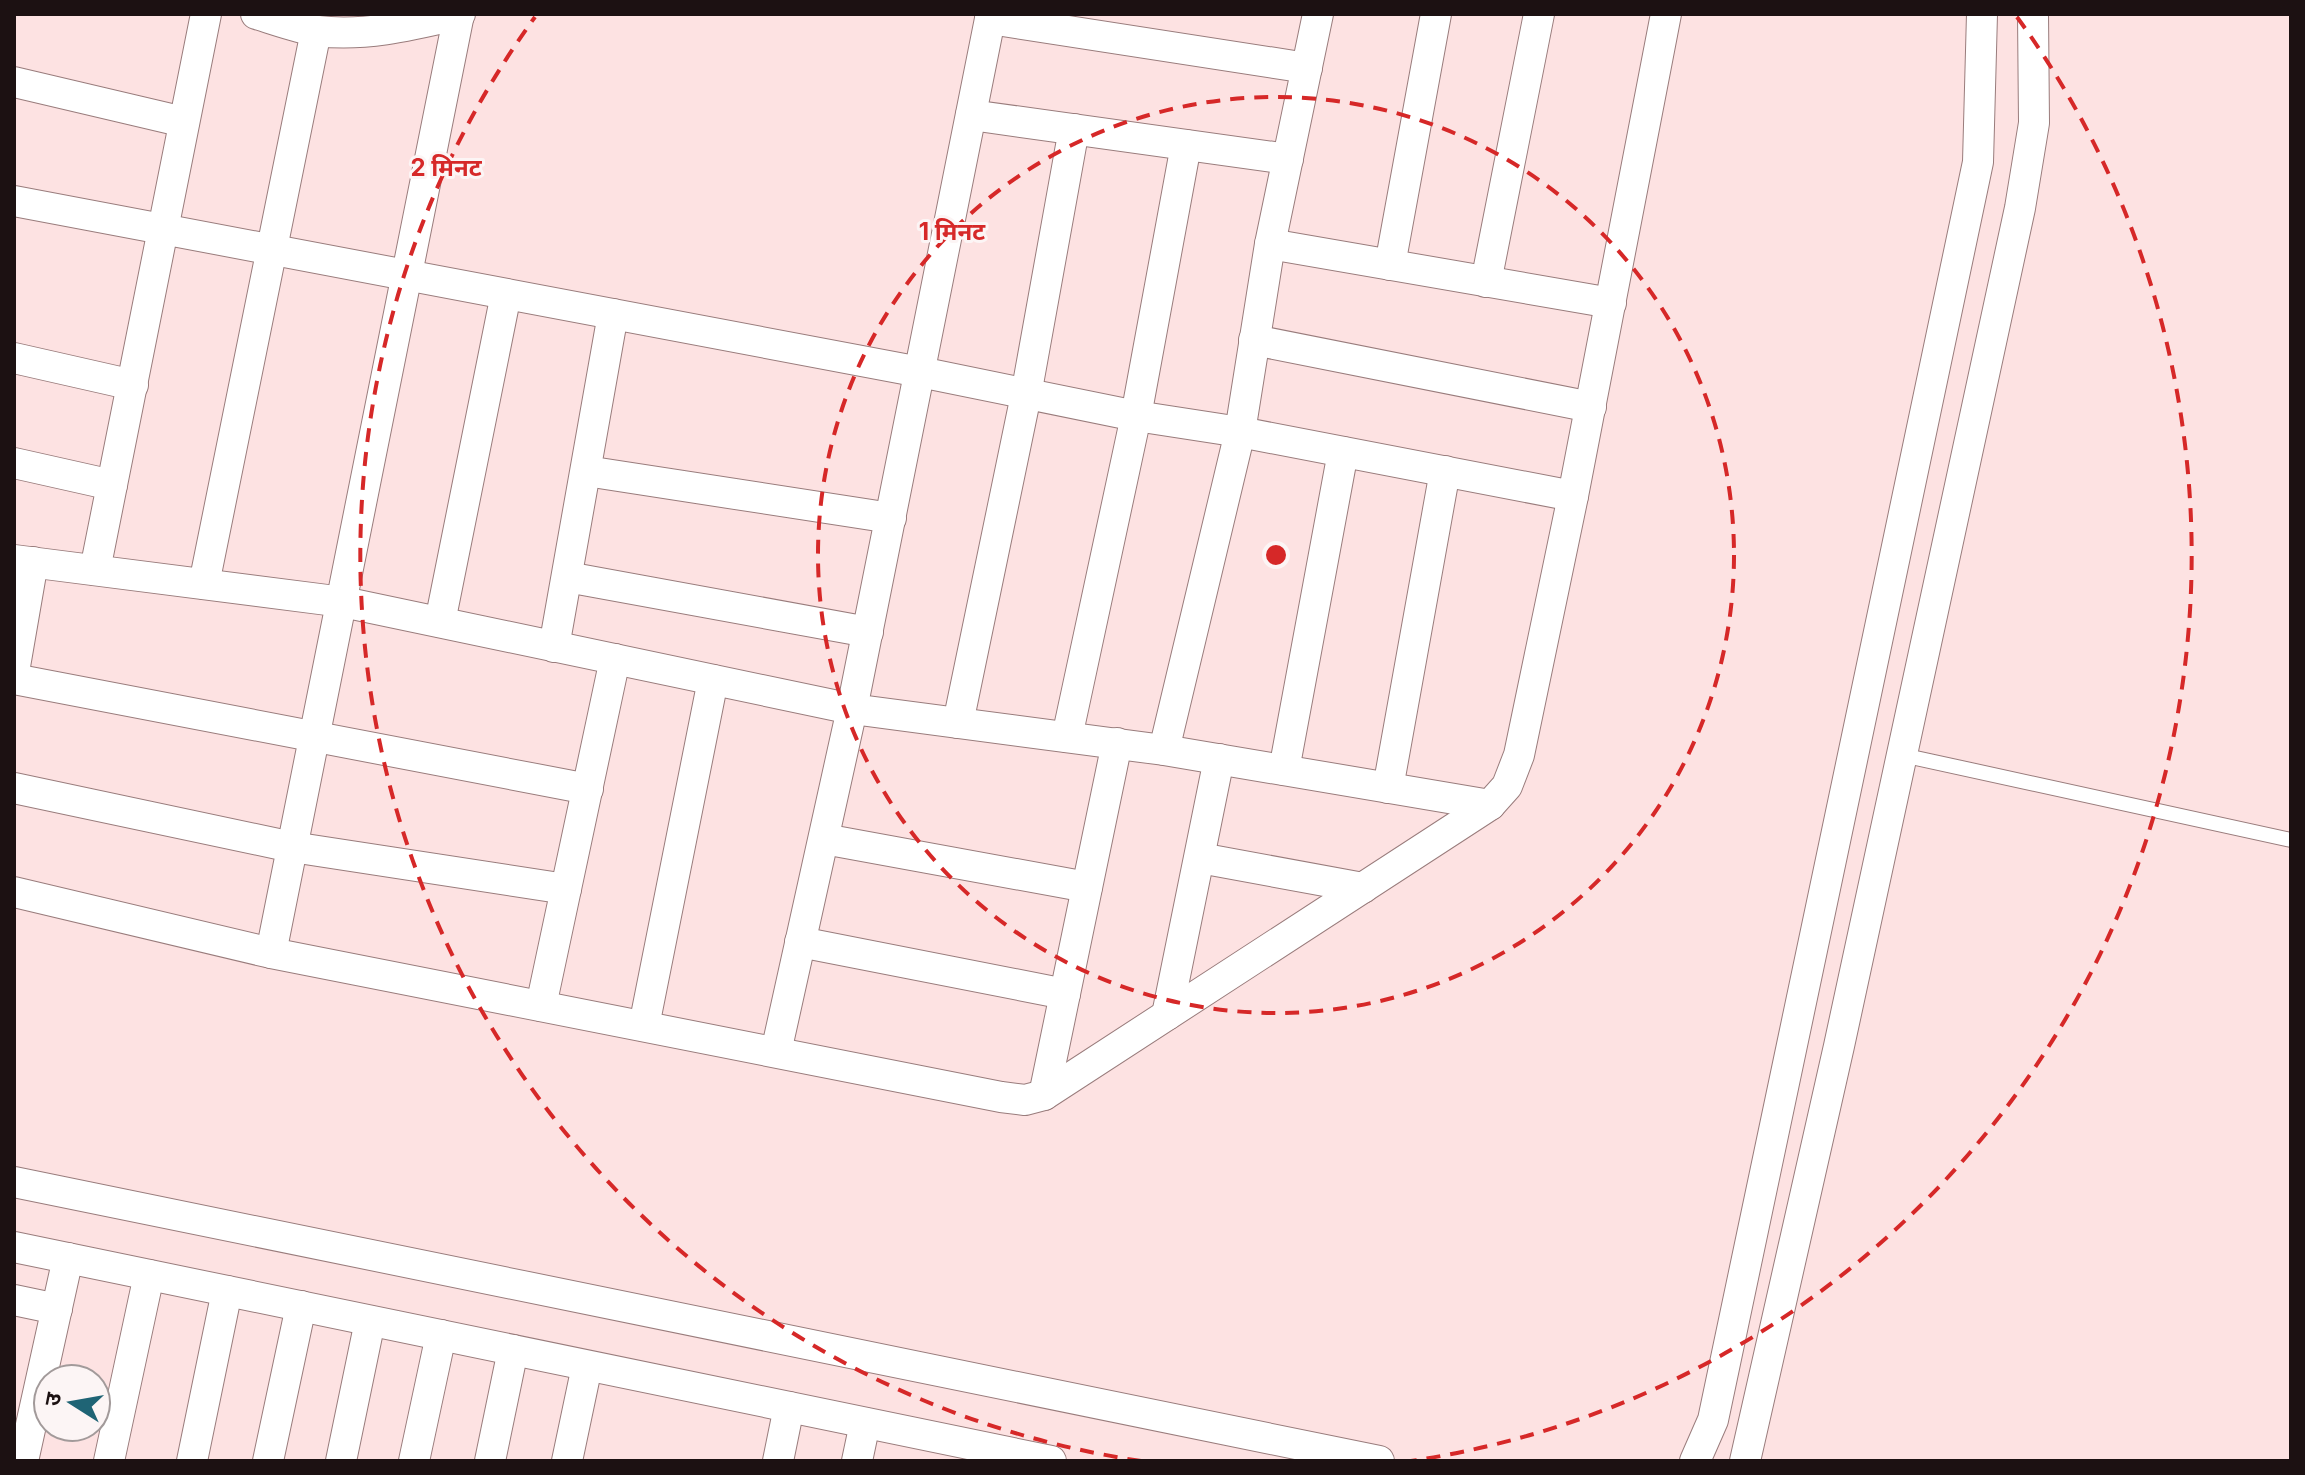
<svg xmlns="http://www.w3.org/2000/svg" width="2305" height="1475" font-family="Inter,'Noto Sans Devanagari',sans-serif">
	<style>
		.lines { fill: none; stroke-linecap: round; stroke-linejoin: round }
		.service-casing { stroke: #997c7c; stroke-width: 16 }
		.minor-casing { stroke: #997c7c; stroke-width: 32 }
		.service { stroke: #fff; stroke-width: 14 }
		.minor { stroke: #fff; stroke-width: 30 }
		.ring { fill: none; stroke: #d62828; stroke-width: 4; stroke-dasharray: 14 10 }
		.centre { fill: #d62828; stroke: #fcf5f5; stroke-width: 4 }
		.ring-label { font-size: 24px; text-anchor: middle; font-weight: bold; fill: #d62828; stroke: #fcf5f5; stroke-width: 6; stroke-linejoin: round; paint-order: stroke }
	</style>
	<rect width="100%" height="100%" fill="#fde2e2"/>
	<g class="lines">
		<g class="service-casing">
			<path id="service" d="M1902,755L2291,840"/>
		</g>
		<g class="minor-casing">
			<g id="minor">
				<path d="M256,14C276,20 297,28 317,31C366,37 413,25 460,14"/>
				<path d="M990,19L1307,68"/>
				<path d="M14,82L184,122"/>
				<path d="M971,115L1288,159"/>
				<path d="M14,201L920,372L1136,416L1240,432L1573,496"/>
				<path d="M1270,244L1611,303"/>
				<path d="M1390,265L1436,14"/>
				<path d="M1486,282L1539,14"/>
				<path d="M1254,340L1591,407"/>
				<path d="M14,358L133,385"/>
				<path d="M14,463L112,485"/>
				<path d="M586,471L891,518"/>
				<path d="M14,560L343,602L852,709L1164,750L1490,805"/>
				<path d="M95,570L206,14"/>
				<path d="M567,577L868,632"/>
				<path d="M204,584L316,31"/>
				<path d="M440,622L506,294"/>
				<path d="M554,647L613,314"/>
				<path d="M14,672L33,562"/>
				<path d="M14,679L588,789"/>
				<path d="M958,723L1026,395L1074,129"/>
				<path d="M1067,737L1136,416L1186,145"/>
				<path d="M1164,750L1240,432L1270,244L1318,14"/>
				<path d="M1284,770L1343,452"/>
				<path d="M14,788L292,847L566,889"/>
				<path d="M1388,788L1445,471"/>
				<path d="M824,839L1087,887"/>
				<path d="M1200,858L1363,888"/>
				<path d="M14,892L271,953L1001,1097L1025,1100L1044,1095L1490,805L1507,786L1519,755L1573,496L1666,14"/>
				<path d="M800,942L1065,994"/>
				<path d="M271,953L459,14"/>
				<path d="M541,1006L615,659"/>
				<path d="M1167,1015L1219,759"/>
				<path d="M644,1026L713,680"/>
				<path d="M776,1052L852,709L991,14"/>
				<path d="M1044,1095L1117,743"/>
				<path d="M14,1182L1379,1461"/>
				<path d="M14,1247L1051,1461"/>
				<path d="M14,1300L57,1309"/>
				<path d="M23,1461L68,1258"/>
				<path d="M109,1461L149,1275"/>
				<path d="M192,1461L227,1291"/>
				<path d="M268,1461L301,1306"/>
				<path d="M341,1461L370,1321"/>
				<path d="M414,1461L441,1335"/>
				<path d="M490,1461L513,1350"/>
				<path d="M567,1461L587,1366"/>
				<path d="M778,1461L789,1407"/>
				<path d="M857,1461L865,1423"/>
				<path d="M1695,1461L1713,1420L1978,162L1982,14"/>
				<path d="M1745,1461L1839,1046L2020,208L2034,123L2033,14"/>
			</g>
		</g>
		<use href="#service" class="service"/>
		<use href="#minor" class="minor"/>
	</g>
	<g class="ring">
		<circle cx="1276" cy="555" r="458"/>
		<path d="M1141 1461A916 916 0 0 1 535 17M2017 17A916 916 0 0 1 1411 1461"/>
	</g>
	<circle cx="1276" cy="555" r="12" class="centre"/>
	<g class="ring-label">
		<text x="446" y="176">2 मिनट</text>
		<text x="952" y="240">1 मिनट</text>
	</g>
	<rect width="2305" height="1475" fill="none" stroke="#1c1112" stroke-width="32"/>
	<g transform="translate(72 1403) rotate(281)"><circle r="38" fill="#fcf5f5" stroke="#a29a9a" stroke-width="2"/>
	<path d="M0-6L14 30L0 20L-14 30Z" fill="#1f6475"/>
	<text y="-12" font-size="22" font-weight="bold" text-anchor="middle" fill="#1c1112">उ</text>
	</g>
</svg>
